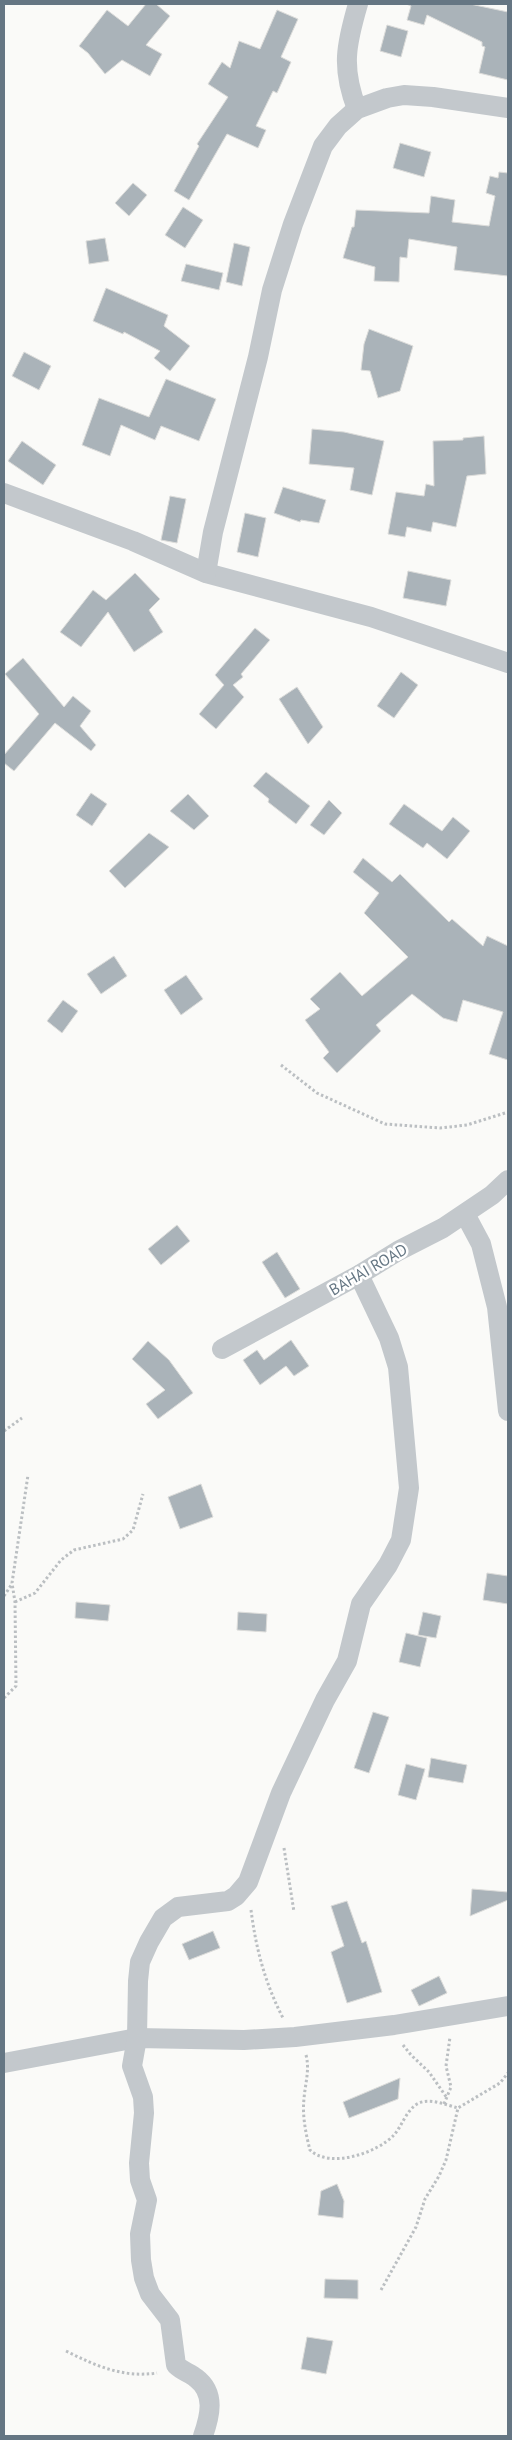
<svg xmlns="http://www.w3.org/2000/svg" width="512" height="2440" font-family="'PT Sans',sans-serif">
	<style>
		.building { fill: #aab3b9; stroke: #dcdcda }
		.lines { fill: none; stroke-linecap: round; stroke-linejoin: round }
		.path { stroke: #bbbfc2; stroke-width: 3; stroke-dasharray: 2.5 2.5; stroke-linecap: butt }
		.street { stroke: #c3c8cc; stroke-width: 20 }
		.labels { text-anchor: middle; stroke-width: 5; stroke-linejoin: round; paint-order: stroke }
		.street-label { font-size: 16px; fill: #657683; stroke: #fff }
	</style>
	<rect width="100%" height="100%" fill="#fafaf8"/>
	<g class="building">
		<path d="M146,4H156L170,16L146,45L162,54L150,76L122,60L105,74L88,53L79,46L107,10L128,26Z"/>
		<path d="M406,4H470L508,12V80L479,73L485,47L482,46V42L427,15L424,25L407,20L411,6Z"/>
		<path d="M277,10L298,19L281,57L291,62L277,93L273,91L256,126L266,130L258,148L227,134L189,200L174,191L199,146L197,144L228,97L208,84L222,62L230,68L239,41L260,49Z"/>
		<path d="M387,25L408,31L401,57L380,51Z"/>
		<path d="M400,143L431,152L424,177L393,168Z"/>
		<path d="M499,172L508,173V276L454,270L457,247L409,239L407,258L400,257L399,282L374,281L375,267L343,258L352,227H354L356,210L429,213L431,196L455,200L452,222L489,226L495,196L486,193L490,176L498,178Z"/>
		<path d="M133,183L147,195L129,216L115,203Z"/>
		<path d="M183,207L203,220L185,248L165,235Z"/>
		<path d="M105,238L109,261L89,264L86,241Z"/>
		<path d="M234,243L250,247L242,286L226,282Z"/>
		<path d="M186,264L223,273L219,290L181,281Z"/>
		<path d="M106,288L168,315L164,326L190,346L170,371L154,358L160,351L124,332L123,334L93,321Z"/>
		<path d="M369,329L413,346L400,391L378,398L370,371L361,370L364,344Z"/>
		<path d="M24,352L51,366L39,390L12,376Z"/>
		<path d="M166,379L216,399L199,441L161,426L155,440L121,425L110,456L82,445L99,398L149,417Z"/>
		<path d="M312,429L344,432L384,441L372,495L350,490L354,468L309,464Z"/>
		<path d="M484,436L486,474L467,476L456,527L433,522L431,532L407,527L405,537L388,534L396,492L424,496L426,484L434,486L433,441L463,440V438Z"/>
		<path d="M22,441L56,465L43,485L8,461Z"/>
		<path d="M283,487L326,500L319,523L301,520L300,522L274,513Z"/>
		<path d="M170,496L186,499L177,543L161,540Z"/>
		<path d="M245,513L266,518L258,557L237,552Z"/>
		<path d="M408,571L451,580L446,606L403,598Z"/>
		<path d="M135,573L160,599L149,610L163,632L134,652L108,612L81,647L60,632L93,590L106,600Z"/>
		<path d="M255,628L270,640L241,674L243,677L233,685L244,697L216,729L199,714L224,685L215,675Z"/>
		<path d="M23,658L64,707L73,696L91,711L80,726L96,745L91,751L55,723L14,771L4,763V755L39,714L5,674Z"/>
		<path d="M401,672L418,685L394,718L377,706Z"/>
		<path d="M297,687L323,727L308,744L279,699Z"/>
		<path d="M266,772L310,806L296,824L268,802L269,799L253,786Z"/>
		<path d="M91,793L107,804L92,826L76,815Z"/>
		<path d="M188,794L209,816L194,830L170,811Z"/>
		<path d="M329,800L342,813L324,835L310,825Z"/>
		<path d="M404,804L442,831L453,817L470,831L447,859L427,843L423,848L389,824Z"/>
		<path d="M149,833L169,847L125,888L109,871Z"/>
		<path d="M363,858L392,882L400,874L449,922L452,919L483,946L487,936L508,946V1060L489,1054L503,1012L463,1000L457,1022L443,1018L412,994L376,1025L381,1031L337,1073L323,1058L329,1052L305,1020L320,1009L310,999L340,972L362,996L408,957L364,913L379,893L353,872Z"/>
		<path d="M114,956L127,976L101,994L87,974Z"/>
		<path d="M186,975L203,999L181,1015L164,990Z"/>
		<path d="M63,1000L78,1011L62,1033L47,1021Z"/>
		<path d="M177,1225L190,1241L161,1265L148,1249Z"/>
		<path d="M277,1252L300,1289L285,1298L262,1262Z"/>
		<path d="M291,1340L309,1366L294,1376L286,1366L260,1385L243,1360L257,1350L264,1360Z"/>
		<path d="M148,1341L169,1360L193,1393L158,1419L146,1404L165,1390L132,1359Z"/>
		<path d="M201,1484L213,1517L180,1529L168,1497Z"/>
		<path d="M487,1573L508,1576V1604L483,1600Z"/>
		<path d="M76,1602L110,1605L108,1621L75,1618Z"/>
		<path d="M238,1612L267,1614L266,1632L237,1630Z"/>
		<path d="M423,1612L441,1616L436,1638L418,1635Z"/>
		<path d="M406,1633L427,1638L420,1667L399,1662Z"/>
		<path d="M373,1712L389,1717L369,1773L354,1768Z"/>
		<path d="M431,1758L467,1765L463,1783L428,1777Z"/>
		<path d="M406,1764L425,1769L416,1800L398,1795Z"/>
		<path d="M472,1889L508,1892V1900L470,1916Z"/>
		<path d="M347,1901L362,1943L366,1941L382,1992L347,2003L331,1952L344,1946L331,1906Z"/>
		<path d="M213,1931L220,1948L189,1960L182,1944Z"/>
		<path d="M439,1976L447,1993L419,2006L411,1990Z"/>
		<path d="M400,2078L398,2099L349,2118L343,2102Z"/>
		<path d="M337,2184L344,2201L343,2218L318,2215L321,2191Z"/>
		<path d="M325,2279L358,2280V2299L324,2298Z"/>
		<path d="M307,2337L333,2341L326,2374L301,2369Z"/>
	</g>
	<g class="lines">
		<g class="path">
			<path d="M281,1065L317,1093L385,1124L440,1128L467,1125L508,1112"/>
			<path d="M4,1431L22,1418"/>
			<path d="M4,1596L12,1584"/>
			<path d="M15,1602L35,1593L61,1560L74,1550L123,1539L133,1530L143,1494"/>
			<path d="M4,1698L16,1686L15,1602L12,1583L28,1475"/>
			<path d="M284,1848L294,1912"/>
			<path d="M251,1910C256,1949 265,1983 283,2018"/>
			<path d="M403,2045L411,2055L429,2072L447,2098"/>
			<path d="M306,2055C310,2070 305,2084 304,2099C302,2115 306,2135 310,2150C330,2169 377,2153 394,2135C402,2126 406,2111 417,2104C429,2097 446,2105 458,2108"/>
			<path d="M444,2104L451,2087L446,2066L450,2037"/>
			<path d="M381,2290L416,2227L425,2199L439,2176L446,2160L458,2108L500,2083L508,2073"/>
			<path d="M66,2351C96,2366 123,2378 157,2373"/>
		</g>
		<g class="street">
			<path d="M357,109C341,68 346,45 358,4"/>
			<path d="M4,493L133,541L206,573L371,617L508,663"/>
			<path d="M206,573L213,532L258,357L272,290L293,224L323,146L338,126L357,109L387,98L404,95L433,97L508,108"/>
			<path d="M465,1214L481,1244L497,1307L508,1411"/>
			<path d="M222,1349L359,1275L398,1251L443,1228L492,1195L508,1180"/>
			<path d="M4,2063L137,2038L244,2040L295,2037L394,2025L508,2006"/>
			<path d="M203,2436C210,2416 216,2393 196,2378C190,2373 182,2371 176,2365L170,2320L150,2294L144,2278L141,2260L140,2234L147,2200L140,2180L139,2163L144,2113L143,2097L132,2066L137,2038L138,1981L140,1962L149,1942L163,1918L178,1907L228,1901L236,1896L248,1882L281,1793L325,1700L347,1661L361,1604L388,1565L401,1540L409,1488L398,1367L389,1338L359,1275"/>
		</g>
	</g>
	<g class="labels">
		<g class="street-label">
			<text transform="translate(368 1269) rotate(-30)" y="6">BAHAI ROAD</text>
		</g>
	</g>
	<rect width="512" height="2440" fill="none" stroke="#657683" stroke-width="10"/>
</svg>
